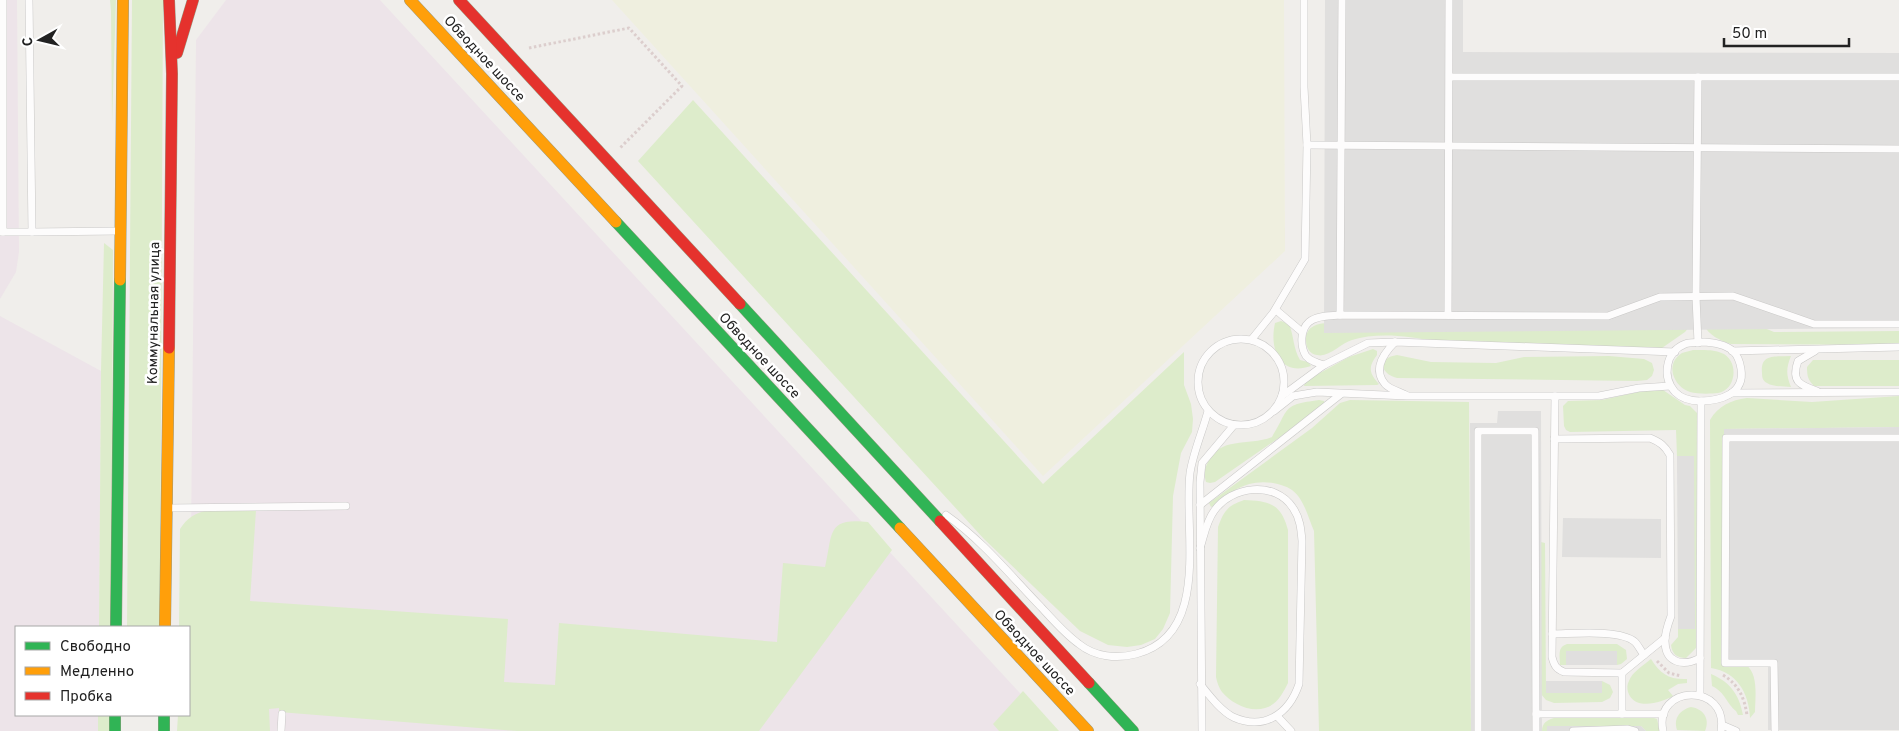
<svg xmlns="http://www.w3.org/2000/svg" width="1899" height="731" font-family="Overpass,sans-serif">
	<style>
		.industrial { fill: #ede4e9 }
		.farmland { fill: #efefdf }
		.grass { fill: #ddeccb }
		.parking { fill: #e0dfde }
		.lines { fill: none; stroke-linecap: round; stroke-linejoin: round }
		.lane-casing { stroke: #c9c8c7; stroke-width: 8 }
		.fast-casing { stroke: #999a82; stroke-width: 12 }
		.slow-casing { stroke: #999a82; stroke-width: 12 }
		.jam-casing { stroke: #999a82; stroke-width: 12 }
		.path { stroke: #dccecd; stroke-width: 3; stroke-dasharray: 2.5 2.5; stroke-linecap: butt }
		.lane { stroke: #fdfcfc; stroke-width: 7 }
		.fast { stroke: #30b455; stroke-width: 11 }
		.slow { stroke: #ff9f0a; stroke-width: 11 }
		.jam { stroke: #e5322d; stroke-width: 11 }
		.labels { text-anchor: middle; stroke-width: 5; stroke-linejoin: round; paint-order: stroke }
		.street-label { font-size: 14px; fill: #222; stroke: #fff }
	</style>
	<rect width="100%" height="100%" fill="#f0eeeb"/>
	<g class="industrial">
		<path d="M0,0H17L19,252L16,272L0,299Z"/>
		<path d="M226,0H380L1055,731H189L196,40Z"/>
		<path d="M0,316L101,371L99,627H16V715H98V731H0Z"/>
	</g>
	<path class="farmland" d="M612,0H1284L1285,251L1043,476Z"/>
	<g class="grass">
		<path d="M110,0H116L112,124L111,11Z"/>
		<path d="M132,0H163L160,627H127Z"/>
		<path d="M693,100L1043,484L1184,352V385L1191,404L1193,419L1192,432L1181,453L1173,496L1170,613L1163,629L1155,639L1141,645L1127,647L1108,645L1080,631L984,539L638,161Z"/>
		<path d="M104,243L113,250L111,627H99L101,371Z"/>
		<path d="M1281,321L1289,324C1294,336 1293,348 1300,360L1308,362L1311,366C1280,377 1269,349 1275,323Z"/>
		<path d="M1326,323L1690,326L1685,332L1662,348L1433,341C1410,336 1376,332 1352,340C1341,343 1329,358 1317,355C1310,354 1306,348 1306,341C1305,328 1315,324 1326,323Z"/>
		<path d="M1704,325L1762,327L1774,332L1899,331V345L1731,344C1721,341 1708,335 1704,325Z"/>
		<path d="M1373,349L1377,351V355C1368,367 1369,373 1379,384L1377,385L1304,386L1305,383L1309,379L1349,357Z"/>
		<path d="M1693,350C1703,350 1715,349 1724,354C1739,363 1736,390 1718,393C1710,394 1697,394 1690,392C1674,387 1664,364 1682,353C1685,352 1690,351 1693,350Z"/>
		<path d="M1397,355L1431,362L1496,363L1524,357L1609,356L1644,359L1652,363L1654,370L1652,376L1647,380L1637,381L1397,378C1380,374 1377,358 1397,355Z"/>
		<path d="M1791,356C1786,368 1786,375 1791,387C1784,386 1773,387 1767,383C1763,381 1762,378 1762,373C1760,353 1776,357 1791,356Z"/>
		<path d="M1813,360H1899V386H1814C1808,380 1807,376 1807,367Z"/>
		<path d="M1647,390H1663L1685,405L1690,406L1697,413L1696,648L1686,658C1677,658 1672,654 1671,645L1678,637V629H1694V456H1677L1676,430L1570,432L1566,430L1564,426L1563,406L1568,401L1602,400Z"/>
		<path d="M1899,396V427L1724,429L1746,665C1759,674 1755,699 1755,712L1750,718C1749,693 1737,672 1711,668L1710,420C1718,406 1731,400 1747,398L1812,402Z"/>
		<path d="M1319,400L1324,401L1325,404L1322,408L1215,482L1210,483L1206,482C1204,475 1204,470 1207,464C1220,435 1247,447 1272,437C1290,408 1281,405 1319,400Z"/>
		<path d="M1350,400L1469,402L1471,731H1319L1314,531C1308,517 1304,499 1292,490C1286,486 1279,484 1273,483C1248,479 1232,490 1213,506L1211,507L1209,503L1312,428L1340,403Z"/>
		<path d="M1244,500C1270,501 1281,504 1288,530V683C1283,693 1277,705 1265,708C1250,713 1231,703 1222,692C1219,688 1217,682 1216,677L1218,527C1224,511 1227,506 1244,500Z"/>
		<path d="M208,510H256L250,601L508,619L504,682L555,685L559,623L777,642L783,563L825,567C833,534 826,517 868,522L892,550L759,731H517L279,712V708L269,709L270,731H177L178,715H189V627H179L180,529C187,518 195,513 208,510Z"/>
		<path d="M1541,542L1545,543L1546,693L1602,692V681L1610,685L1613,692L1610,698L1602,702L1554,703L1546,700L1541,694Z"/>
		<path d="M1567,644H1617L1626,650L1627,659L1621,664L1617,665V651H1566V665H1560C1560,656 1557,647 1567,644Z"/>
		<path d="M1651,659C1660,674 1670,680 1687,679V683L1678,684L1668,690L1673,696C1661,703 1634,711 1628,692C1627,688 1627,684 1629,681C1632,672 1644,665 1651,659Z"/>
		<path d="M1711,674C1730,682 1739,694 1743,715H1738L1736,711C1726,703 1726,693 1712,686Z"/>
		<path d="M1023,691L1059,731H999L993,724Z"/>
		<path d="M1691,707C1704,709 1710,719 1705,731L1677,730C1673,718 1680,710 1691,707Z"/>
		<rect x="98" y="715" width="12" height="16"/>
		<path d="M1651,717L1657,719L1660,731H1646L1641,726H1548L1547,731H1542C1542,723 1547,720 1554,718Z"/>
	</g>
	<g class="parking">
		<path d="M1325,0H1463V52L1899,53V328L1324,333Z"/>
		<path d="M1498,411H1541L1542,731H1471L1470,423H1497Z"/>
		<path d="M1899,427V730H1768V666L1723,665L1724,429Z"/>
		<path d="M1677,456H1694L1695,629H1678Z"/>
		<path d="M1563,518L1661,519V558L1562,557Z"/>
		<rect x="1566" y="651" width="51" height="14"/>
		<rect x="1546" y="681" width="56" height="12"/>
		<path d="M1547,726H1641L1646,731H1547Z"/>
	</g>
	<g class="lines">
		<g class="lane-casing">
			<g id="lane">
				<path d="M3,0V232"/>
				<path d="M1450,77H1899"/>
				<path d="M1307,145L1899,149"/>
				<path d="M0,232H32L29,0"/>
				<path d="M32,232L119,231"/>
				<path d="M1276,310L1302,332"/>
				<path d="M1340,315L1342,0"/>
				<path d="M1448,315L1449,0"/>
				<circle cx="1241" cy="382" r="43"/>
				<path d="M1252,339L1273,313L1305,259L1307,145L1304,87V0"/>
				<path d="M1395,342C1384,353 1372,369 1385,384C1389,389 1400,392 1406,395"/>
				<path d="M1704,342C1714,343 1725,344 1733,351C1738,356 1740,362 1741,369C1745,394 1720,401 1700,401C1691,401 1682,399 1675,392C1662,377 1665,352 1685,344C1690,342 1698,343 1704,342Z"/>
				<path d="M1698,343L1696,297L1698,77"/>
				<path d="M1732,351L1899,347"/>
				<path d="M1815,351L1798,361C1791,381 1799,385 1817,391"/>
				<path d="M1324,365C1317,363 1310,361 1306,356C1300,346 1300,330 1309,322C1317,315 1331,316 1340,315L1608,316L1660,297L1733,296L1814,324H1899"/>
				<path d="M1732,393L1899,392"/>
				<path d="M1282,396L1324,365L1368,343L1395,342L1675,352"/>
				<path d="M1555,396L1552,657C1554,665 1556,669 1564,672L1622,673"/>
				<path d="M1274,411L1293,396L1317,392L1407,396H1599L1639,388L1670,386"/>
				<path d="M1554,439L1650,438C1660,442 1665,446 1670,455L1671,616C1668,624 1665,632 1665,641C1665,663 1683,667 1700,658"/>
				<path d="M1200,505L1341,394"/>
				<path d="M169,508L346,506"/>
				<path d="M946,515C982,540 1010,575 1041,607C1053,620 1065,634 1079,644C1095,657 1117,659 1136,654C1212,635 1183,529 1190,473C1193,453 1203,430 1208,411"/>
				<path d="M1552,634C1572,634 1620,629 1635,642C1638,645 1641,651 1644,655"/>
				<path d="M1200,684C1209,695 1220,710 1233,717C1264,731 1289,714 1299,684L1302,541C1301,529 1300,518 1293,508C1275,480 1231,486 1214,511C1206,522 1204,536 1200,548"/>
				<path d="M1700,695L1701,401"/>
				<path d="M1536,714H1664"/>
				<path d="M1622,714V673L1665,638"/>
				<path d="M1277,716L1291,731"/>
				<path d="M1722,725L1736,731"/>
				<path d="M281,731L282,714"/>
				<path d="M1202,731L1200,482L1202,463L1234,425"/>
				<path d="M1478,731V431H1535L1536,731"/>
				<path d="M1573,731L1628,729L1635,731"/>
				<path d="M1663,731C1653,684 1729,682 1721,731"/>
				<path d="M1775,731L1774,663H1725L1726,438H1899"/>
			</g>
		</g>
		<g class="fast-casing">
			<g id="fast">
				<path d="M616,222L900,528"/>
				<path d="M740,304L940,521"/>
				<path d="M116,627L120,280"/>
				<path d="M1089,683L1133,731"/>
				<path d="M115,715V731"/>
				<path d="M164,715V731"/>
			</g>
		</g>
		<g class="slow-casing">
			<g id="slow">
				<path d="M410,0L616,222"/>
				<path d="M120,280L123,0"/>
				<path d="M900,528L1088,731"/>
				<path d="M165,627L169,348"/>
			</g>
		</g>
		<g class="jam-casing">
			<g id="jam">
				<path d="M459,0L740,304"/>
				<path d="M177,53L193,0"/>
				<path d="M169,348L172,74L169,0"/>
				<path d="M940,521L1089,683"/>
			</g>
		</g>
		<g class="path">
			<path d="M529,48L629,28L682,86L620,148"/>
			<path d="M1657,661L1669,673L1681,676"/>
			<path d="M1723,675C1738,684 1745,698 1747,716"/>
		</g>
		<use href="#lane" class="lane"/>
		<use href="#fast" class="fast"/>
		<use href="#slow" class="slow"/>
		<use href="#jam" class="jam"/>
	</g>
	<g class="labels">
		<g class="street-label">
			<text transform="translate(485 58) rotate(47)" y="5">Обводное шоссе</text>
			<text transform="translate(153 313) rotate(-89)" y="5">Коммунальная улица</text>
			<text transform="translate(760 355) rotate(47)" y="5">Обводное шоссе</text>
			<text transform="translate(1035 652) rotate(47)" y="5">Обводное шоссе</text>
		</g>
	</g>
	<rect x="15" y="626" width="175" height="90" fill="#ffffff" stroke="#a7a7a7"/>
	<rect x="25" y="642" width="25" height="8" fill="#30b455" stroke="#a7a7a7"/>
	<text x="60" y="651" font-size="15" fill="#222222">Свободно</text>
	<rect x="25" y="667" width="25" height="8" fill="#ff9f0a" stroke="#a7a7a7"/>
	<text x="60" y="676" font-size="15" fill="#222222">Медленно</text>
	<rect x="25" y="692" width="25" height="8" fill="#e5322d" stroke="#a7a7a7"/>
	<text x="60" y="701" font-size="15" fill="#222222">Пробка</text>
	<g transform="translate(40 40) rotate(262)" stroke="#ffffff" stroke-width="4" paint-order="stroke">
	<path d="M0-4L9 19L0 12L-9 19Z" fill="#222222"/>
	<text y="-8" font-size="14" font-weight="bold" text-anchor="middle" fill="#222222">С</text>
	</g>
	<path d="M1724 38v8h125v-8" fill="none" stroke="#222222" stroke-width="2.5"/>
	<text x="1732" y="38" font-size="15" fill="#222222" stroke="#ffffff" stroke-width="4" paint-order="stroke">50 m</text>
</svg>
